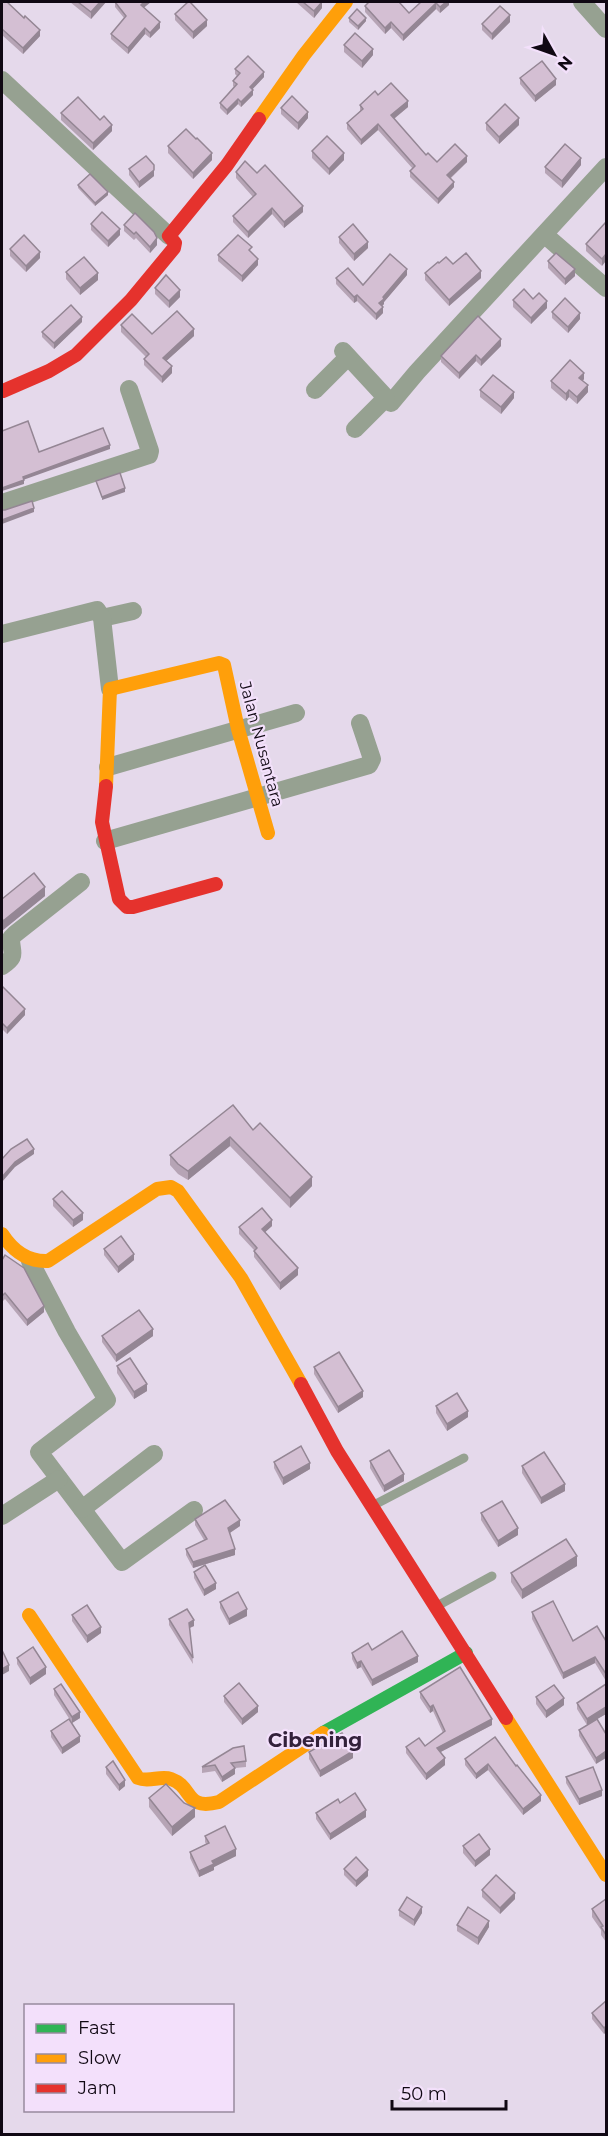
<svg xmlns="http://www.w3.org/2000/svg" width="608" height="2136" font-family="Montserrat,sans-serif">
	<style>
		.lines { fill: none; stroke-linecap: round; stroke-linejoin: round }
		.lane { stroke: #96a191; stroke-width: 9 }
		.street { stroke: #96a191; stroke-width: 18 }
		.fast { stroke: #30b455; stroke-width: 14 }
		.slow { stroke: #ff9f0a; stroke-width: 14 }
		.jam { stroke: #e5322d; stroke-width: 14 }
		.wall { fill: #b6a4b5 }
		.shaded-wall { fill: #948694 }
		.building { fill: #d4bfd3; stroke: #948694; stroke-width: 1.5 }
		.labels { text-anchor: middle; stroke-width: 4.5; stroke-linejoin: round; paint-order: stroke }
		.street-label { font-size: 16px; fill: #100813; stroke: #f3e0fb }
		.quarter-label { font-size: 20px; font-weight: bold; fill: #33213b; stroke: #f3e0fb }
	</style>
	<rect width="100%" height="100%" fill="#e5d9eb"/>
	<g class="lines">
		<g class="lane">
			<path d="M374,1505L464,1458"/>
			<path d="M437,1606L492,1576"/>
		</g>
		<g class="street">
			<path d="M582,2L606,29"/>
			<path d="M2,80L169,236"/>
			<path d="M545,235L606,288"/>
			<path d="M343,351L391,403L417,372L606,167"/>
			<path d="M315,390L348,357"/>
			<path d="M355,429L386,398"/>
			<path d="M2,503L149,455L150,451L129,389"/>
			<path d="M102,618L133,611"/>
			<path d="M2,634L97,610L102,618L110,689"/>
			<path d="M108,767L296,713"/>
			<path d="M105,841L369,765L372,759L360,723"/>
			<path d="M2,966C18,955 11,954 11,938L15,934L81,882"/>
			<path d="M30,1261L67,1332L107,1400L39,1452L122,1562L194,1510"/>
			<path d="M82,1509L154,1454"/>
			<path d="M2,1516L59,1479"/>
		</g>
		<path class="fast" d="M323,1733L466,1653"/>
		<g class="slow">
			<path d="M259,119L304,55L346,2"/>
			<path d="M106,786L110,689L219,663L224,665L238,729L268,833"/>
			<path d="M2,1234C13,1251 27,1262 48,1261L157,1189L171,1187L178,1191L241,1278L301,1384"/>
			<path d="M29,1615L138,1778C149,1783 160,1775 171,1779C194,1787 184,1811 219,1802L323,1733"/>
			<path d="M506,1718L606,1875"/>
		</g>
		<g class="jam">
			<path d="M3,391L49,371L76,355L131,300L174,248L175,243L169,236L227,165L259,119"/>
			<path d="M106,786L102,822L119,899L127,907H133L216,884"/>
			<path d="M301,1384L337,1451L506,1718"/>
		</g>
	</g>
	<g class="wall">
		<path d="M2,2L40,36L23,54L2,35Z"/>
		<path d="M70,2H106L91,19Z"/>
		<path d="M115,2L144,8L160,28L150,38L145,34L128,54L111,39V34L124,18L115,7Z"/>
		<path d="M296,2H322V8L314,18Z"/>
		<path d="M421,2H449V5L440,13L436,9L403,41L391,28L385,34L365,12V6L409,13Z"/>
		<path d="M175,14L207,26L193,39L175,20Z"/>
		<path d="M349,18L366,21L358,30L349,22Z"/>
		<path d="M510,22L492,40L482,30V24Z"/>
		<path d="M344,45L373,55L362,68L344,52Z"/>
		<path d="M235,69L264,77L252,89L253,95L241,107L238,104L227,115L220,108V103L234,87L233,86V81L237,76L235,74Z"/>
		<path d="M520,78L556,85L535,102L520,84Z"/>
		<path d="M378,95L408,107L394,119L426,155L437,162H467L451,178L454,187L438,204L410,177V171L413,169L378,130L361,145L347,129V123L360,111V105Z"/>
		<path d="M281,108L308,118L298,130L281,114Z"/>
		<path d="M61,113L100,120L112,131L93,150L61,120Z"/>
		<path d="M486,123L519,125L499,144L486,130Z"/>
		<path d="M196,139L212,160L193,179L168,153V146Z"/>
		<path d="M312,151L344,160L329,175L312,158Z"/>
		<path d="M581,165L562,188L545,173V167Z"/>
		<path d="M129,169L154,176L139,188L129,175Z"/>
		<path d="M236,172L257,173L303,212L284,228L272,214L248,238L233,222V216L253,197L236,178Z"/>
		<path d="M78,185L108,195L95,206L78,188Z"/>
		<path d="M606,222L602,266L586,251V244Z"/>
		<path d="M91,224L120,235L108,247L91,230Z"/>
		<path d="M124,225L157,245L150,253L136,238L134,240L124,231Z"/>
		<path d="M339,237L368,248L354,261L339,243Z"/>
		<path d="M10,249L40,258L26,272L10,256Z"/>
		<path d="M218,255L258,265L242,282L218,261Z"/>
		<path d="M548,261L575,276L565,285L548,268Z"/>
		<path d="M439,263L453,264L481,278L449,306L425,280V273Z"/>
		<path d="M66,272L98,280L80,295L66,279Z"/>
		<path d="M407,275L384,302V304L382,306L383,313L376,320L357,301L354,303L336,284V278L363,285Z"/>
		<path d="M155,288L180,297L169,308L155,294Z"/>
		<path d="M533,299L547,308L531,324L513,307V300Z"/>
		<path d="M552,312L580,319L568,333L552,318Z"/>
		<path d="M82,322L54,349L42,337V332Z"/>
		<path d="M121,325L152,334L194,336L166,361L172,373L162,383L144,365V359L146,357L121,332Z"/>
		<path d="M501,346L481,366L476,361L459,379L441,362V356Z"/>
		<path d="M584,379L583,381L588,392L577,404L569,397L566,401L551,388V381Z"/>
		<path d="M480,390L514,398L501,414L480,397Z"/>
		<path d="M45,896L3,930L2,928V899Z"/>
		<path d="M2,986L25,1015L7,1034L2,1029Z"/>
		<path d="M253,1130L312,1186L290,1208L230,1146L188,1180L178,1174L170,1165V1155Z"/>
		<path d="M53,1199L83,1220L73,1227L53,1206Z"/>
		<path d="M272,1226L265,1232L298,1275L280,1290L254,1257V1250L239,1234V1227Z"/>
		<path d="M104,1249L134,1260L118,1273L104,1255Z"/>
		<path d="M2,1260L44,1312L27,1326L5,1299L3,1301L2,1300Z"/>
		<path d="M102,1336H153L116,1362L102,1342Z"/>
		<path d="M117,1366L147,1391L134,1399L117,1373Z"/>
		<path d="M314,1367L363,1397L338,1413L314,1374Z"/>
		<path d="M436,1406L468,1417L447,1431L436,1413Z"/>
		<path d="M370,1461L404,1481L384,1492L370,1468Z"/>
		<path d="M274,1462L310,1469L283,1485L274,1468Z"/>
		<path d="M522,1466L565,1491L541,1504L522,1473Z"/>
		<path d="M481,1513L518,1535L498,1547L481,1520Z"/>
		<path d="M195,1519L240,1526L230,1533L235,1555L193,1568L186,1555V1549L204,1540L195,1525Z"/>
		<path d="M577,1566L522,1599L511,1582V1573Z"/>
		<path d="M194,1572L216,1589L204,1596L194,1578Z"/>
		<path d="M220,1602L247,1616L229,1625L220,1608Z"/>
		<path d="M532,1612L573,1641H606V1681L595,1663L563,1679L532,1619Z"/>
		<path d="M72,1615L101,1633L87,1643L72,1621Z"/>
		<path d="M169,1619L194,1626L190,1628L193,1664L169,1625Z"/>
		<path d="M372,1650L418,1662L372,1686L361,1667L357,1669L352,1659V1653Z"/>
		<path d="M17,1658L46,1674L30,1685L17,1664Z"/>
		<path d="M54,1689L80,1718L72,1723L54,1695Z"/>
		<path d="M420,1692L492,1725L440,1752L445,1765L426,1780L406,1753V1747L425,1746L443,1733L433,1711L430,1713L420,1698Z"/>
		<path d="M224,1696L258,1712L242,1725L224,1702Z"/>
		<path d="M536,1697L564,1705L546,1718L536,1704Z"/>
		<path d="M577,1703L606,1714L597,1719L596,1764L579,1736V1730L587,1725L577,1709Z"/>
		<path d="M51,1731L80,1742L62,1754L51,1737Z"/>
		<path d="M495,1737L541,1801L523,1815L488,1770L476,1779L465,1765V1759Z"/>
		<path d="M309,1752L353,1758L320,1777L309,1759Z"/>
		<path d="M246,1761V1767L235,1768V1774L222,1782L215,1771L202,1773V1767Z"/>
		<path d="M106,1767L125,1786L119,1791L106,1774Z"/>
		<path d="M566,1777L602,1796L579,1805L566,1783Z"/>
		<path d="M149,1798L195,1817L172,1836L149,1807Z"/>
		<path d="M316,1813L366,1817L330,1840L316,1819Z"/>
		<path d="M205,1836L236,1856L214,1867V1870L199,1877L190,1858V1852L206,1844L205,1842Z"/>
		<path d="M463,1846L490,1855L475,1867L463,1853Z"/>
		<path d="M344,1869L368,1876L356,1887L344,1875Z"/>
		<path d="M482,1890L515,1899L500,1914L482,1897Z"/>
		<path d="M606,1899V1942L601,1935V1930L592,1917V1909Z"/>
		<path d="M399,1910L422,1913L414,1926L399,1916Z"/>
		<path d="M457,1925L489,1927L478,1945L457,1931Z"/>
		<path d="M606,2002V2032L604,2034L592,2019V2013Z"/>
	</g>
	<g class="shaded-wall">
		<path d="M100,2H106L91,19V12Z"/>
		<path d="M144,2H151L141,10V5Z"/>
		<path d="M322,2V8L314,18V11Z"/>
		<path d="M446,2H449V5L440,13V7Z"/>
		<path d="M436,3V9L403,41V35Z"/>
		<path d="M510,15V22L492,40V34Z"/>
		<path d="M366,18V21L358,30V26Z"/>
		<path d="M207,20V26L193,39V32Z"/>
		<path d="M160,22V28L150,38V33Z"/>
		<path d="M391,22V28L385,34V28Z"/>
		<path d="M145,28V34L128,54V48Z"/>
		<path d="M40,30V36L23,54V48Z"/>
		<path d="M373,49V55L362,68V61Z"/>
		<path d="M264,72V77L250,92V87Z"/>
		<path d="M556,79V85L535,102V96Z"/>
		<path d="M253,90V95L241,107V102Z"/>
		<path d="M238,99V104L227,115V110Z"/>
		<path d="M408,101V107L391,121V115Z"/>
		<path d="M308,112V118L298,130V123Z"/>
		<path d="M519,118V125L499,144V137Z"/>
		<path d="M378,124V130L361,145V140Z"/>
		<path d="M112,125V131L93,150V143Z"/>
		<path d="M212,153V160L193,179V173Z"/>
		<path d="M344,153V160L329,175V169Z"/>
		<path d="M467,156V162L447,181V175Z"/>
		<path d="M581,158V165L562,188V181Z"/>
		<path d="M154,170V176L139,188V182Z"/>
		<path d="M454,182V187L438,204V199Z"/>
		<path d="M108,192V195L95,206V203Z"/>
		<path d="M303,206V212L284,228V222Z"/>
		<path d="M272,208V214L248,238V232Z"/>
		<path d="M120,229V235L108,247V241Z"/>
		<path d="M157,238V245L150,253V247Z"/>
		<path d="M368,242V248L354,261V254Z"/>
		<path d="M40,252V258L26,272V266Z"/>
		<path d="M606,254V261L602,266V259Z"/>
		<path d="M258,259V265L242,282V276Z"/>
		<path d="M407,269V275L384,302V304L379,309V303L383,297Z"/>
		<path d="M575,269V276L565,285V279Z"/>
		<path d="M481,271V278L449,306V300Z"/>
		<path d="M98,273V280L80,295V288Z"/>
		<path d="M180,290V297L169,308V301Z"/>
		<path d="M357,295V301L354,303V297Z"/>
		<path d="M547,301V308L531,324V318Z"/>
		<path d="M383,307V313L376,320V314Z"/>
		<path d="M580,313V319L568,333V327Z"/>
		<path d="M82,317V322L54,349V343Z"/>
		<path d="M194,329V336L163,364V358Z"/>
		<path d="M501,339V346L481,366V360Z"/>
		<path d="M476,355V361L459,379V373Z"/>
		<path d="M172,366V373L162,383V377Z"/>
		<path d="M584,373V379L579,385V378Z"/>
		<path d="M588,385V392L577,404V397Z"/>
		<path d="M569,390V397L566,401V394Z"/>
		<path d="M514,392V398L501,414V407Z"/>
		<path d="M110,445V449L23,480V477Z"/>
		<path d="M24,480V484L2,491V488Z"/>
		<path d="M125,488V492L102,500V497Z"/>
		<path d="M34,508V512L2,524V520Z"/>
		<path d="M45,887V896L3,930V921Z"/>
		<path d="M25,1009V1015L7,1034V1028Z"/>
		<path d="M230,1137V1146L188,1180V1171Z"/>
		<path d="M34,1149V1154L15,1167L2,1182V1177L15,1162Z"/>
		<path d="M312,1177V1186L290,1208V1198Z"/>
		<path d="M83,1213V1220L73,1227V1220Z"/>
		<path d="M272,1220V1226L262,1235V1229Z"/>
		<path d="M134,1254V1260L118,1273V1267Z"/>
		<path d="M298,1268V1275L280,1290V1283Z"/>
		<path d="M44,1306V1312L27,1326V1320Z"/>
		<path d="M153,1329V1336L116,1362V1355Z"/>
		<path d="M147,1384V1391L134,1399V1392Z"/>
		<path d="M363,1391V1397L338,1413V1407Z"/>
		<path d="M468,1411V1417L447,1431V1424Z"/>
		<path d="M310,1463V1469L283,1485V1478Z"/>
		<path d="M404,1474V1481L384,1492V1486Z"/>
		<path d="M565,1484V1491L541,1504V1498Z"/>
		<path d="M240,1520V1526L228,1534V1528Z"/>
		<path d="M518,1528V1535L498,1547V1541Z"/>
		<path d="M235,1549V1555L193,1568V1562Z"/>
		<path d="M577,1556V1566L522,1599V1590Z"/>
		<path d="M216,1583V1589L204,1596V1590Z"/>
		<path d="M247,1609V1616L229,1625V1619Z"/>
		<path d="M194,1620V1626L189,1628V1623Z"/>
		<path d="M101,1627V1633L87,1643V1636Z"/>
		<path d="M418,1656V1662L372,1686V1680Z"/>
		<path d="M595,1657V1663L563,1679V1673Z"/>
		<path d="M361,1661V1667L357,1669V1663Z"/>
		<path d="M9,1665V1671L2,1675V1669Z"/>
		<path d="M46,1667V1674L30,1685V1678Z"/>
		<path d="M564,1698V1705L546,1718V1711Z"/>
		<path d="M433,1705V1711L430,1713V1707Z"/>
		<path d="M258,1706V1712L242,1725V1719Z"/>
		<path d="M606,1707V1714L587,1725V1719Z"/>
		<path d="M80,1712V1718L72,1723V1717Z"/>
		<path d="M492,1719V1725L437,1754V1748Z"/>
		<path d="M80,1736V1742L62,1754V1748Z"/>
		<path d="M353,1751V1758L320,1777V1771Z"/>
		<path d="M606,1751V1758L596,1764V1758Z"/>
		<path d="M445,1758V1765L426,1780V1774Z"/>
		<path d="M488,1764V1770L476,1779V1774Z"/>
		<path d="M235,1768V1774L222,1782V1777Z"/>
		<path d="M125,1780V1786L119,1791V1785Z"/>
		<path d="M602,1790V1796L579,1805V1799Z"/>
		<path d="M541,1795V1801L523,1815V1809Z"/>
		<path d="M195,1808V1817L172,1836V1827Z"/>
		<path d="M366,1810V1817L330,1840V1834Z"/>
		<path d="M236,1849V1856L214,1867V1870L199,1877V1871L212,1861Z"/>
		<path d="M490,1849V1855L475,1867V1861Z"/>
		<path d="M368,1870V1876L356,1887V1881Z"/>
		<path d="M515,1893V1899L500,1914V1908Z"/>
		<path d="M422,1907V1913L414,1926V1920Z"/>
		<path d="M489,1921V1927L478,1945V1938Z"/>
		<path d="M606,2026V2032L604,2034V2028Z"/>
	</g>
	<g class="building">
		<path d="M2,2H7L24,18L25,16L40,30L23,48L2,29Z"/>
		<path d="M78,2H100L91,12Z"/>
		<path d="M115,2H144L141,5L160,22L150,33L145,28L128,48L111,34L126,16Z"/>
		<path d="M188,2H190L207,20L193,32L175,14Z"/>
		<path d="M303,2H322L314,11Z"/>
		<path d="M369,2H399L409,13L421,2H446L440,7L436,3L403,35L391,22L385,28L365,6Z"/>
		<path d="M500,6L510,15L492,34L482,24Z"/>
		<path d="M357,9L366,18L358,26L349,18Z"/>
		<path d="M355,33L373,49L362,61L344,45Z"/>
		<path d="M248,56L264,72L250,87L253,90L241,102L238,99L227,110L220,103L237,84L233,81L240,73L235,69Z"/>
		<path d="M542,61L556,79L535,96L520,78Z"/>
		<path d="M391,83L408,101L391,115L426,155L428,153L437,162L455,144L467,156L447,175L454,182L438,199L410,171L415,166L378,124L361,140L347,123L363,109L360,105L375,91L378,95Z"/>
		<path d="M292,96L308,112L298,123L281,108Z"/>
		<path d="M78,97L100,120L104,116L112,125L93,143L61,113Z"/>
		<path d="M505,104L519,118L499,137L486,123Z"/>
		<path d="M186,129L196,139L197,138L212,153L193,173L168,146Z"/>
		<path d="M327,136L344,153L329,169L312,151Z"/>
		<path d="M565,144L581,158L562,181L545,167Z"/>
		<path d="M146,156L154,165V170L139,182L129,169Z"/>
		<path d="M245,161L257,173L265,165L303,206L284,222L272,208L248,232L233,216L256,194L236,172Z"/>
		<path d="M90,174L108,192L95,203L78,185Z"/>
		<path d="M102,212L120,229L108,241L91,224Z"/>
		<path d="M135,213L154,232L157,238L150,247L136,232L134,234L124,225Z"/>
		<path d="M606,222V254L602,259L586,244Z"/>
		<path d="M353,224L368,242L354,254L339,237Z"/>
		<path d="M24,235L40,252L26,266L10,249Z"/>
		<path d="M238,235L252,247L249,250L258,259L242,276L218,255Z"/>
		<path d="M466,253L481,271L449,300L425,273L438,262L439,263L446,257L453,264Z"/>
		<path d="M556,253L575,269L565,279L548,261Z"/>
		<path d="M390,254L407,269L383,297L384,299L379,303L383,307L376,314L357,295L354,297L336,278L348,268L363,285Z"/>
		<path d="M84,257L98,273L80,288L66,272Z"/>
		<path d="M166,275L180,290L169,301L155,288Z"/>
		<path d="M524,289L533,299L539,293L547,301L531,318L513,300Z"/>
		<path d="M565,298L580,313L568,327L552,312Z"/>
		<path d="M71,305L82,317L54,343L42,332Z"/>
		<path d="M177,311L194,329L163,358L172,366L162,377L144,359L149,354L121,325L132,314L152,334Z"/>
		<path d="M478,316L501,339L481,360L476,355L459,373L441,356Z"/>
		<path d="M570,360L584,373L579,378L588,385L577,397L569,390L566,394L551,381Z"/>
		<path d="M493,375L514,392L501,407L480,390Z"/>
		<path d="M28,421L39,452L103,428L110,445L23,477L24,480L2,488V431Z"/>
		<path d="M120,473L125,488L102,497L96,481Z"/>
		<path d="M32,501L34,508L2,520V510H5Z"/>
		<path d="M34,873L45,887L3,921L2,918V899Z"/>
		<path d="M2,986L25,1009L7,1028L2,1023Z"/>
		<path d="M233,1105L253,1130L260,1123L312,1177L290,1198L230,1137L188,1171L178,1164L170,1155Z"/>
		<path d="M27,1139L34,1149L15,1162L2,1177V1159L11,1149Z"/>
		<path d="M62,1191L83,1213L73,1220L53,1199Z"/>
		<path d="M262,1208L272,1220L262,1229L298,1268L280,1283L254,1251L257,1248L239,1227Z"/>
		<path d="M121,1236L134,1254L118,1267L104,1249Z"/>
		<path d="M5,1255L24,1268L44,1306L27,1320L5,1293L3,1295L2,1293V1260Z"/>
		<path d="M139,1310L153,1329L116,1355L102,1336Z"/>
		<path d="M339,1352L363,1391L338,1407L314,1367Z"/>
		<path d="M130,1358L147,1384L134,1392L117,1366Z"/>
		<path d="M457,1393L468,1411L447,1424L436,1406Z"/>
		<path d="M301,1446L310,1463L283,1478L274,1462Z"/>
		<path d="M389,1450L404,1474L384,1486L370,1461Z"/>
		<path d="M544,1452L565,1484L541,1498L522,1466Z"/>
		<path d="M225,1500L240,1520L228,1528L235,1549L193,1562L186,1549L207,1539L195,1519Z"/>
		<path d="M502,1501L518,1528L498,1541L481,1513Z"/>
		<path d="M566,1539L577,1556L522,1590L511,1573Z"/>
		<path d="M205,1565L216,1583L204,1590L194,1572Z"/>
		<path d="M238,1592L247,1609L229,1619L220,1602Z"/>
		<path d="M553,1601L573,1641L597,1626L606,1641V1674L595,1657L563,1673L532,1612Z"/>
		<path d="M87,1605L101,1627L87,1636L72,1615Z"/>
		<path d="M187,1609L194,1620L189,1623L193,1658L169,1619Z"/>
		<path d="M402,1631L418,1656L372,1680L361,1661L357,1663L352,1653L368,1643L372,1650Z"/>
		<path d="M33,1647L46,1667L30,1678L17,1658Z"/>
		<path d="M2,1650L9,1665L2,1669Z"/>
		<path d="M460,1667L492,1719L437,1748L445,1758L426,1774L406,1747L419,1738L425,1746L445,1731L433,1705L430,1707L420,1692Z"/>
		<path d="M239,1683L258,1706L242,1719L224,1696Z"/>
		<path d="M61,1684L80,1712L72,1717L54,1689Z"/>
		<path d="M606,1684V1707L587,1719L577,1703Z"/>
		<path d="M554,1685L564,1698L546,1711L536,1697Z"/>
		<path d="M69,1719L80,1736L62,1748L51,1731Z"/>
		<path d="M597,1719L606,1734V1751L596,1758L579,1730Z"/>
		<path d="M342,1733L353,1751L320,1771L309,1752Z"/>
		<path d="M495,1737L516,1766L517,1765L541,1795L523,1809L488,1764L476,1774L465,1759Z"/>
		<path d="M244,1746L246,1761L231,1763L235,1768L222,1777L215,1765L202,1767L233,1748Z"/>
		<path d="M113,1761L125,1780L119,1785L106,1767Z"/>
		<path d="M593,1767L602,1790L579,1799L566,1777Z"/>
		<path d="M166,1784L184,1803L195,1808L172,1827L149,1798Z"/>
		<path d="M355,1793L366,1810L330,1834L316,1813L338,1799L340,1803Z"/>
		<path d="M225,1826L236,1849L212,1861L214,1864L199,1871L190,1852L209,1843L205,1836Z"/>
		<path d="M479,1834L490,1849L475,1861L463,1846Z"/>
		<path d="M356,1857L368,1870L356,1881L344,1869Z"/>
		<path d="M496,1875L515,1893L500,1908L482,1890Z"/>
		<path d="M407,1897L422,1907L414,1920L399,1910Z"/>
		<path d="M606,1899V1935L601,1927L603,1926L592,1909Z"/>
		<path d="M468,1907L489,1921L478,1938L457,1925Z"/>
		<path d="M606,2001V2026L604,2028L592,2013Z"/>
	</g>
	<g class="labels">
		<g class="street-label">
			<text transform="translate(262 744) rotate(75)" y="6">Jalan Nusantara</text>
		</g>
		<g class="quarter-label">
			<text x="315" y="1747">Cibening</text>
		</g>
	</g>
	<rect width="608" height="2136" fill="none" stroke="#100813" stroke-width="6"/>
	<rect x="24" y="2004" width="210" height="108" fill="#f3e0fb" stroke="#988a9e" stroke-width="1.5"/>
	<rect x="36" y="2024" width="30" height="9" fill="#30b455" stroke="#988a9e" stroke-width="1.5"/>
	<text x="78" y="2034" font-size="18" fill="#100813">Fast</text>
	<rect x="36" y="2054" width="30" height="9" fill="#ff9f0a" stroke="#988a9e" stroke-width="1.5"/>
	<text x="78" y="2064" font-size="18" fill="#100813">Slow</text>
	<rect x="36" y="2084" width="30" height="9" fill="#e5322d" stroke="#988a9e" stroke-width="1.5"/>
	<text x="78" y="2094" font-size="18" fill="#100813">Jam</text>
	<g transform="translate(554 54) rotate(130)" stroke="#f3e0fb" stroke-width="4.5" paint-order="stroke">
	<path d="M0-4.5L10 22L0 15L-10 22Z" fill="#100813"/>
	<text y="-9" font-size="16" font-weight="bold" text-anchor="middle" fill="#100813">N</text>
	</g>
	<path d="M392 2100v9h114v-9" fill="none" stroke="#100813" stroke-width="3"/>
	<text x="401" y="2100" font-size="18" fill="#100813" stroke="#f3e0fb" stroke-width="4.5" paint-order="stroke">50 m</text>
</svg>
